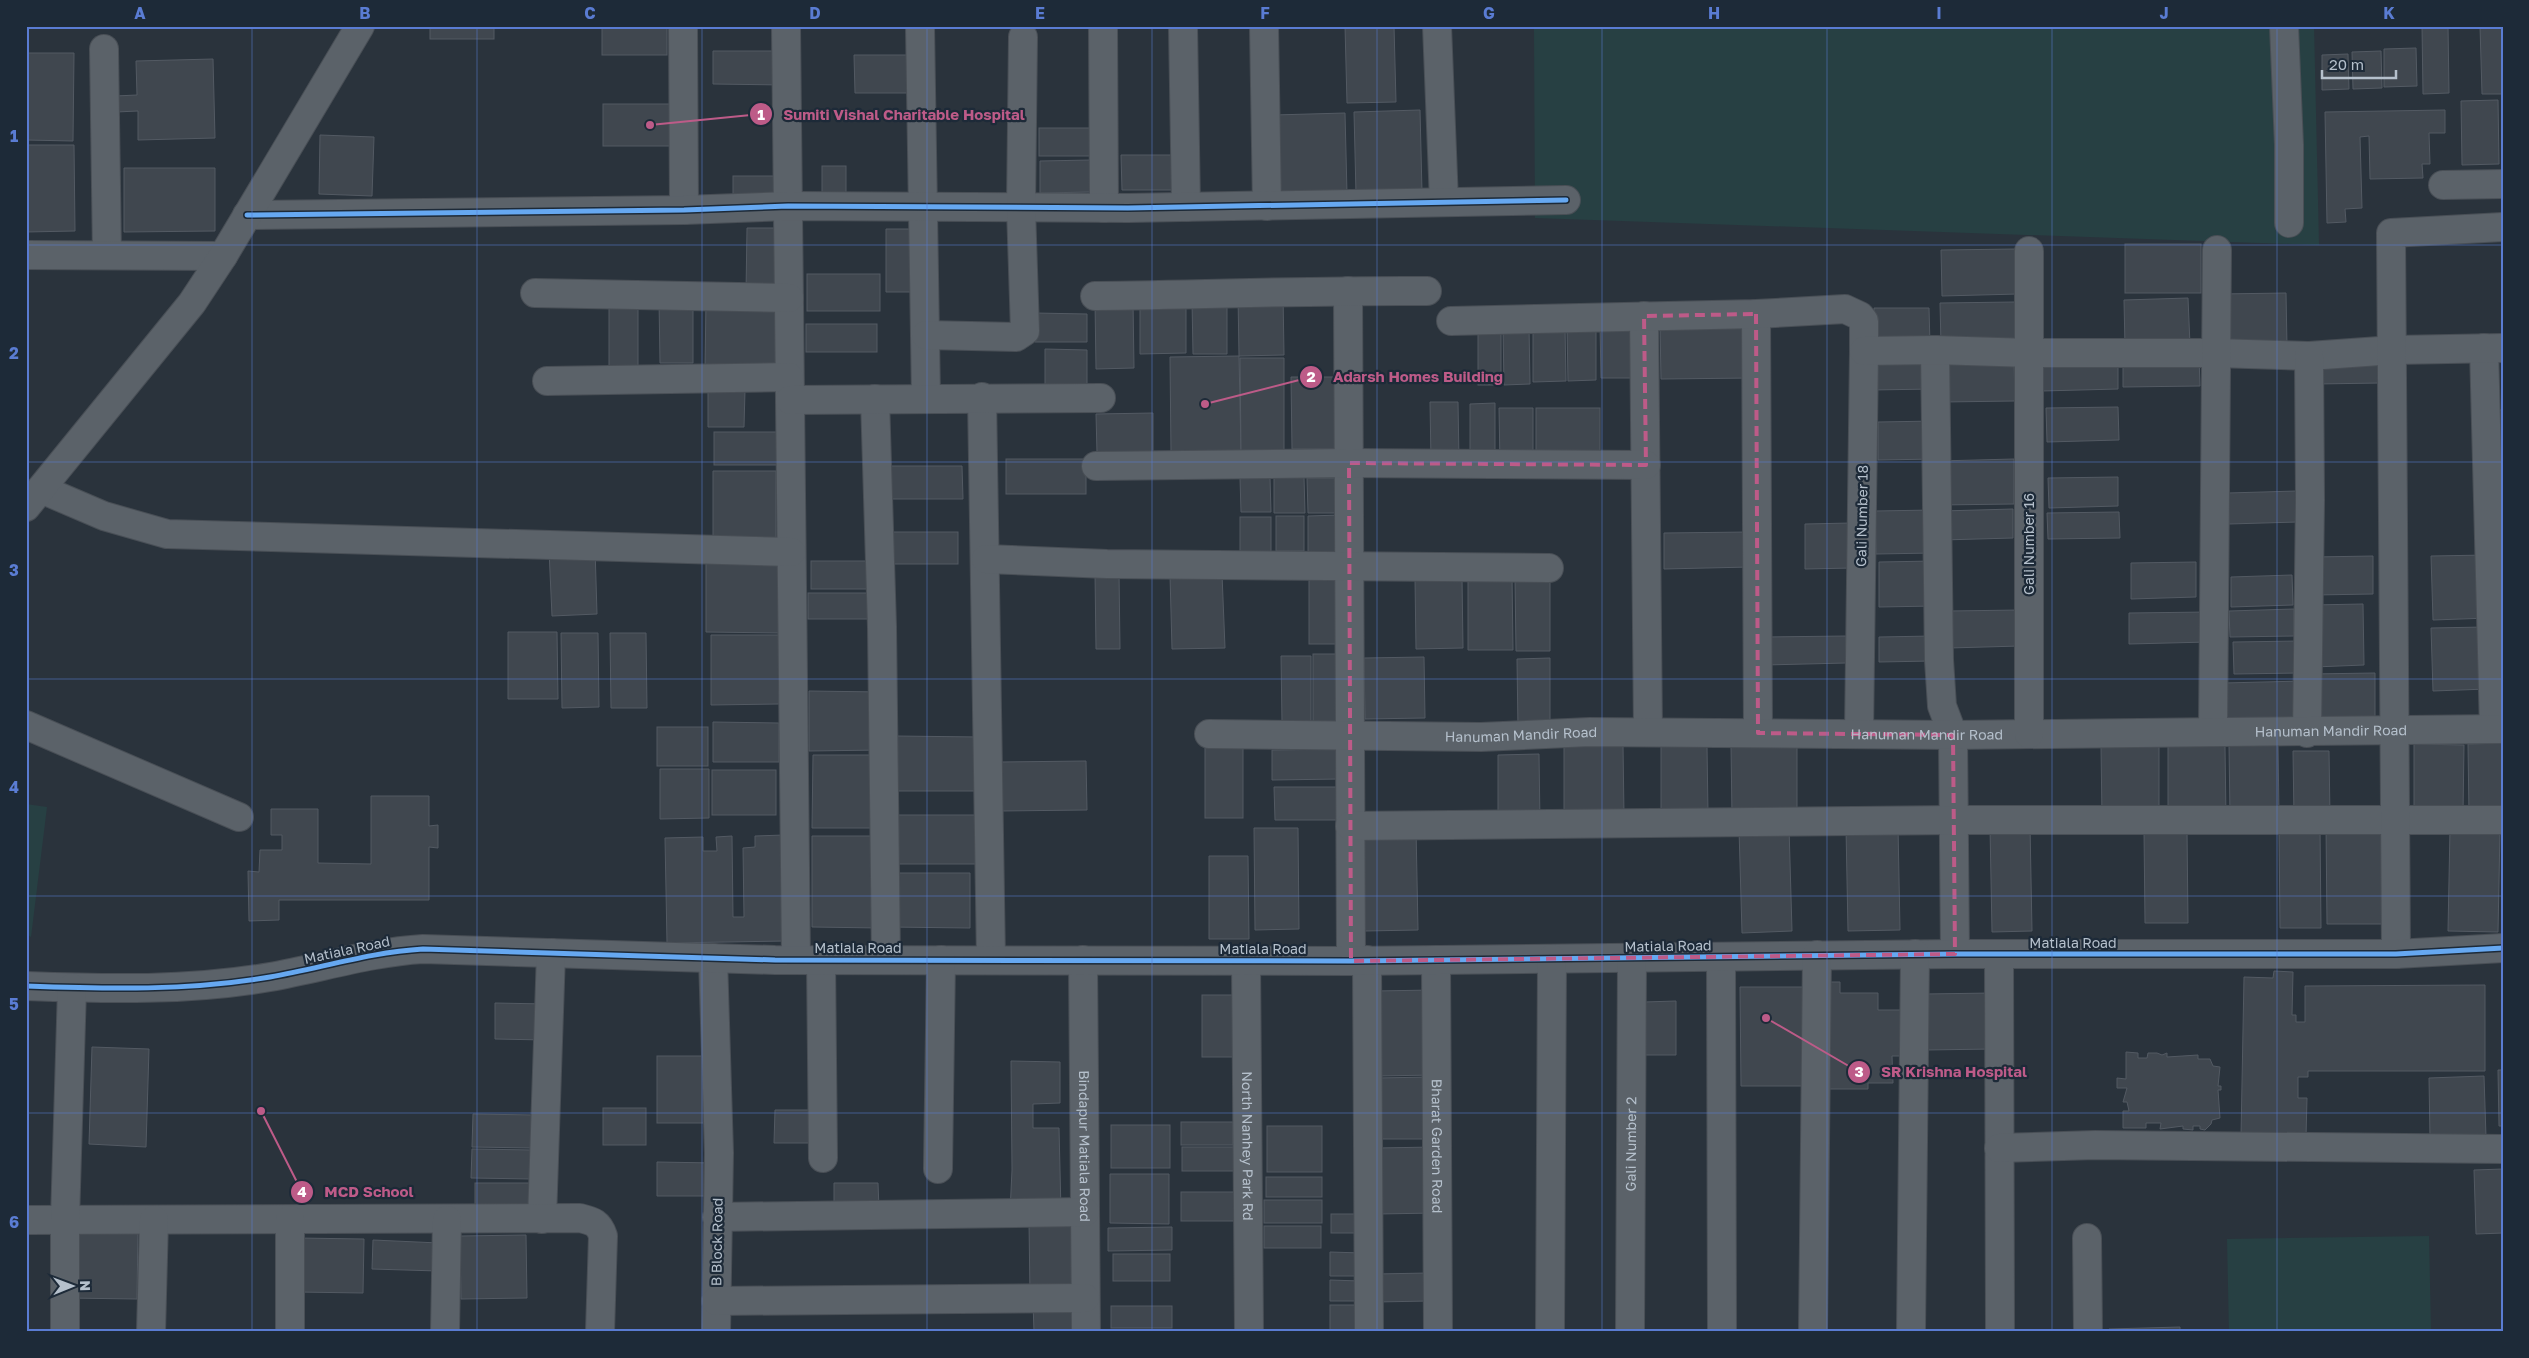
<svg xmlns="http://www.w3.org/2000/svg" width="2529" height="1358" font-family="'Golos Text',sans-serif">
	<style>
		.green { fill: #274043 }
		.building { fill: #40474f; stroke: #535a63 }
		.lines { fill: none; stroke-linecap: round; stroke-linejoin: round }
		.minor-casing { stroke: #494f56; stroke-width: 30 }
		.minor { stroke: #5b6269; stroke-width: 28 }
		.cycleway-casing { stroke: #1d2a38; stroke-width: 8 }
		.cycleway { stroke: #66a8f1; stroke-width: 5 }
		.marked { fill: none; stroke: #bd5b88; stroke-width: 4; stroke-dasharray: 10 6; stroke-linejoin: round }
		.grid { fill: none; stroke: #5a7cd3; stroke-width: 1; stroke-opacity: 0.55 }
		.labels { text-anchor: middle; stroke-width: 4.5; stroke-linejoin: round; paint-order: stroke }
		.street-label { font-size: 14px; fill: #b5c0cc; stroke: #1d2a38 }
		.leader { fill: none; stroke: #bd5b88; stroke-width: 2 }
		.callout-dot { fill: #bd5b88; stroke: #1d2a38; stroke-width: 2 }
		.mark-label { font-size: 15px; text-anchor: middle; font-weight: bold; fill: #fff }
		.callout-label { font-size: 15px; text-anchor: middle; font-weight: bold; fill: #bd5b88; stroke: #1d2a38; stroke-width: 4.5; stroke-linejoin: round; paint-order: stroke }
		.neatline { fill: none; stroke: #5a7cd3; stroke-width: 2 }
		.grid-label { font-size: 16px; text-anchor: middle; font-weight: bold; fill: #5a7cd3 }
	</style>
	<rect width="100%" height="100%" fill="#2a333c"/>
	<g class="green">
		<path d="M1534,26H2314L2319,245L1535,218Z"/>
		<path d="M26,804L47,807L31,937L26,934Z"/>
		<path d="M2429,1236L2431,1332H2229L2227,1239Z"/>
	</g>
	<g class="building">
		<rect x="430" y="26" width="64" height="13"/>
		<path d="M1345,26H1394L1396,102L1347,103Z"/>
		<path d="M2422,26H2448L2449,93L2423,94Z"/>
		<path d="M2480,26H2503V94H2482Z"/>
		<rect x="602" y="27" width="65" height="28"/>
		<path d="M2416,48L2417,86L2384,87V49Z"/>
		<path d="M713,51H783V85L713,84Z"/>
		<path d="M2381,51L2382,88L2353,89L2352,52Z"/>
		<path d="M26,53H74L73,141L26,140Z"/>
		<path d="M2348,54L2349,89L2322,90V55Z"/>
		<path d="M854,55H908V93H855Z"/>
		<path d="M213,59L215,138L138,140V111L116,112L115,96L137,95L136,61Z"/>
		<path d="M2498,100L2499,164L2462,165L2461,101Z"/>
		<rect x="603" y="104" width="77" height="42"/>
		<path d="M1420,110L1422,192L1356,194L1354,112Z"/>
		<path d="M2445,110V133H2429L2430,164H2422L2423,178L2370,179L2369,136L2360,137L2362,208L2345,209L2346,222L2327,223L2325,112Z"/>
		<path d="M1345,113L1347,194L1277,196L1274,115Z"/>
		<rect x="1039" y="128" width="53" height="28"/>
		<path d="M320,135L374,137L372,196L319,194Z"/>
		<path d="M26,145H74L75,231L26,232Z"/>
		<path d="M1121,155H1172V190H1122Z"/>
		<path d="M1091,160V192L1040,193V161Z"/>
		<rect x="822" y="166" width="24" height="33"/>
		<path d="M124,168H215V231L124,232Z"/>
		<rect x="733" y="176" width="41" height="21"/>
		<path d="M747,228H779V293H746Z"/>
		<path d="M886,229H916L915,292H886Z"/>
		<rect x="2125" y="244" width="76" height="49"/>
		<path d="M2017,249L2018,294L1942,296L1941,250Z"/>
		<rect x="807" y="274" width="73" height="37"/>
		<path d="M2286,293L2287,346L2220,347V294Z"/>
		<path d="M1283,294L1284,355L1239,356L1238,295Z"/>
		<path d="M2188,298L2190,345L2125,347L2124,300Z"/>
		<path d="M659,300H693V363H660Z"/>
		<path d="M1227,300V354H1193L1192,301Z"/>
		<path d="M609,301L638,302V368H609Z"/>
		<path d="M706,301H776V369H705Z"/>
		<path d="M1095,302H1133L1134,368L1096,369Z"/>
		<path d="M2015,302L2016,344L1941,345L1940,303Z"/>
		<path d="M1186,303V353L1140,354V304Z"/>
		<path d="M1874,308H1929L1930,345L1875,346Z"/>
		<path d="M1035,313L1087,314V342H1035Z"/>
		<rect x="806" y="324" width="71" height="28"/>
		<path d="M1751,324L1752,378L1661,379L1660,325Z"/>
		<path d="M1600,325H1635L1636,378H1601Z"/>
		<path d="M1567,326H1596V380L1568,381Z"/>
		<path d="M1503,327H1529L1530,384L1504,385Z"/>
		<path d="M1533,328H1565L1566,381L1533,382Z"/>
		<rect x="1478" y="329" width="23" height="56"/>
		<path d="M1045,349L1087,350V395H1045Z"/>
		<path d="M1239,356L1241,452L1171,453L1170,357Z"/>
		<path d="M2118,357V389L2042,391L2041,358Z"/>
		<path d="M2199,357L2200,386L2123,387V358Z"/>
		<path d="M1240,358H1284V451L1241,452Z"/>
		<path d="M1934,358V389L1871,390V359Z"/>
		<path d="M2014,359L2015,401L1943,402V360Z"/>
		<path d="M2380,360L2381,383L2316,384V361Z"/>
		<path d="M1291,377H1338L1339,449H1292Z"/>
		<path d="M708,390H745L744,427H708Z"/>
		<path d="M1430,402H1458L1459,460L1431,461Z"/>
		<path d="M1495,403V461H1470V404Z"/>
		<path d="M2118,407L2119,440L2047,442L2046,408Z"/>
		<path d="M1499,408H1533V464H1500Z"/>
		<rect x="1536" y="408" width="64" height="53"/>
		<rect x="2498" y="410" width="5" height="28"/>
		<path d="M1153,413V453H1097L1096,414Z"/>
		<path d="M1935,421L1936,459L1878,460V422Z"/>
		<rect x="714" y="432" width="68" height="33"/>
		<rect x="1006" y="459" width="80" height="35"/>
		<path d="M2014,459V504L1939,505L1938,461Z"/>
		<path d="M2496,459H2503V496H2497Z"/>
		<path d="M889,466H962L963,499H889Z"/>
		<path d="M713,471H776V542L713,541Z"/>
		<path d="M1274,477H1304L1305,513H1274Z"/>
		<path d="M2118,477V506L2049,508L2048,478Z"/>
		<path d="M1240,478H1270L1271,512H1241Z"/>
		<path d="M1307,478H1341L1342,513H1308Z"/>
		<path d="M2297,491L2298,522L2229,524L2228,493Z"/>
		<path d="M2013,509V538L1942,540V511Z"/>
		<path d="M1933,510V553L1876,554L1875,511Z"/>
		<path d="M2119,512L2120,538L2048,539L2047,513Z"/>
		<path d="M1341,515V553L1308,554V516Z"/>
		<rect x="1276" y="516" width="28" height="35"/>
		<rect x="1240" y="517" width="31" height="36"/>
		<path d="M1851,523L1853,568L1805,569V524Z"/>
		<rect x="886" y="532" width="72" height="32"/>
		<path d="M1749,532L1750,567L1664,569V533Z"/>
		<path d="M595,548L597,614L552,616L549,550Z"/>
		<path d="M2487,555L2489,618L2433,620L2431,556Z"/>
		<path d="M2373,556V594L2315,595L2314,557Z"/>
		<path d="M706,557H780L781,633L706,632Z"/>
		<rect x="811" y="561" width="64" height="28"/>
		<path d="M1934,561L1935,606L1879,607V562Z"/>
		<path d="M2196,562V597L2131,599V563Z"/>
		<rect x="1309" y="572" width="36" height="72"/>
		<path d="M1095,573H1119L1120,649H1096Z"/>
		<path d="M1222,574L1225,648L1172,649L1170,575Z"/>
		<path d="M2292,575L2293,605L2231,607V577Z"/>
		<path d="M1468,576H1512L1513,650H1468Z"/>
		<path d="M1515,577H1550V651H1516Z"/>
		<path d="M1462,578L1463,648L1416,649L1415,579Z"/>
		<rect x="808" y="593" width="65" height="26"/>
		<path d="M2363,604L2364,665L2314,667L2312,605Z"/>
		<path d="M2294,609V636L2230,637L2229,611Z"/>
		<path d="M2020,610V646L1949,648V611Z"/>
		<path d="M2208,612V642L2129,644V613Z"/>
		<path d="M2485,627L2487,689L2433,691L2431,628Z"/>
		<path d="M508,632H557L558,699H508Z"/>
		<path d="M561,633H598L599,707L562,708Z"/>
		<path d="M610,633H646L647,708H611Z"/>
		<path d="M711,635H779V704L711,705Z"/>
		<path d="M1846,636V663L1765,665V637Z"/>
		<path d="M1932,636V661L1879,662V637Z"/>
		<path d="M2300,641V673L2234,674L2233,642Z"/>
		<rect x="1313" y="654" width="33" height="71"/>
		<path d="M1281,656H1311V723H1282Z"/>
		<path d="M1424,657L1425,718L1365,719L1364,658Z"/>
		<path d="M1550,658V730H1518L1517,659Z"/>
		<path d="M2375,673V718L2311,719L2310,674Z"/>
		<path d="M2303,681L2304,717L2225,719L2224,683Z"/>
		<path d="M809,691L881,692V750L809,751Z"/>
		<path d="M713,722L779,723V762H713Z"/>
		<rect x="657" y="727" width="51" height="39"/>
		<path d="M896,736L980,737V791H896Z"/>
		<path d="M2503,743V814L2469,815L2468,744Z"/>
		<path d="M1623,744L1624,816H1564V745Z"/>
		<path d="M2414,744L2464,745L2463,814H2414Z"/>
		<path d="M2159,745V818H2102L2101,746Z"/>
		<path d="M2229,745H2278L2279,815H2230Z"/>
		<path d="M1661,746H1707L1708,814H1661Z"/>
		<path d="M1731,746H1797V816H1732Z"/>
		<path d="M2168,746H2225L2226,818H2168Z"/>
		<rect x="1205" y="747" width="38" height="71"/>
		<path d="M1340,749V779L1272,780V750Z"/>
		<path d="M2293,751H2329L2330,817L2294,818Z"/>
		<path d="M1539,754L1540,823L1498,824V755Z"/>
		<path d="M813,755H881V828H812Z"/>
		<path d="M1086,761L1087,810L1001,811V762Z"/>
		<path d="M660,769H709V818L660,819Z"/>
		<rect x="712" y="770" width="64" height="45"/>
		<path d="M1274,787H1345L1346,820H1275Z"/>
		<path d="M371,796H429V826L438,825V848L429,847V900H279V920L249,921L248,871L259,872L260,850H282V835H271V809H318V863L371,864Z"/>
		<rect x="890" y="815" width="88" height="49"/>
		<path d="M2326,825H2386V924H2327Z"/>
		<path d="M2030,826L2032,931L1992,932L1990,827Z"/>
		<path d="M1789,827L1792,931L1742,933L1739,829Z"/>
		<path d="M1898,827L1900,930L1848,931L1846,828Z"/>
		<path d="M1254,828H1298L1299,929L1255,930Z"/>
		<path d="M1416,828L1418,930L1365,931L1364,829Z"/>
		<path d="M2279,828H2320L2321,928H2280Z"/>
		<path d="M2450,829L2500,830L2498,932L2448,931Z"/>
		<path d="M2144,830H2187L2188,923H2145Z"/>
		<path d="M784,835L786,941L667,943L665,838L703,837V851H717L716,837L732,836L733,917H744L743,848L755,847V836Z"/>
		<path d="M812,836H880V928L812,927Z"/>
		<path d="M1209,856H1248L1249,939H1209Z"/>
		<path d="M889,873H970V928L889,927Z"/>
		<path d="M2274,971L2293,972L2292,1015H2296V1022H2305V986L2485,985V1071H2308V1077H2298V1098H2307L2306,1137L2241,1136L2244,977L2273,978Z"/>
		<path d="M1819,982H1840V993H1878V1010H1903V1056H1892L1893,1083H1868V1089H1820Z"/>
		<path d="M1740,987H1812L1813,1086H1741Z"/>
		<path d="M1433,990L1435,1075L1376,1076L1375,991Z"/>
		<path d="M1992,993L1993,1049L1926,1050L1925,994Z"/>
		<rect x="1202" y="995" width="38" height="62"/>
		<path d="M1676,1001V1055H1644V1002Z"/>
		<path d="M495,1003L546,1004L545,1040L495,1039Z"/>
		<path d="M92,1047L149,1049L146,1147L89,1144Z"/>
		<path d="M2126,1052L2138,1053V1058H2147L2148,1053H2157L2162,1055L2167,1053V1057L2198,1055V1059H2210L2213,1066L2220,1067L2218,1086H2221V1090H2218L2220,1118L2212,1120L2211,1124L2205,1130L2200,1129V1126H2193V1130L2183,1129V1126L2160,1129L2161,1123H2146V1128H2123V1111H2129L2127,1102H2123L2127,1088H2117V1078L2126,1079Z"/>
		<rect x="657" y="1056" width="51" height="67"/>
		<path d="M1011,1061L1060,1062V1103L1033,1104V1128H1059L1061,1212H1010L1012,1170Z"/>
		<path d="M2498,1070H2503V1126H2499Z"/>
		<path d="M2484,1076L2486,1137L2430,1138L2429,1078Z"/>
		<path d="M1432,1077L1433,1139H1378L1377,1078Z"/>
		<rect x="603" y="1108" width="43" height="37"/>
		<path d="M775,1110H820V1143H774Z"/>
		<path d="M473,1114L534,1115L533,1148L472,1147Z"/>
		<rect x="1181" y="1122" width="52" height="23"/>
		<rect x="1111" y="1125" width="59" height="43"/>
		<rect x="1267" y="1126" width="55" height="46"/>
		<rect x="1182" y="1147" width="52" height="24"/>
		<path d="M1434,1147L1435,1213L1378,1214L1377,1148Z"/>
		<path d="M472,1149L532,1150V1179L471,1178Z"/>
		<path d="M657,1162L715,1163V1196H657Z"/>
		<path d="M2503,1169V1233L2476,1234L2474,1170Z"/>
		<path d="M1110,1174H1169V1224L1110,1223Z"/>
		<rect x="1266" y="1177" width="56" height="20"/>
		<rect x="475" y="1183" width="56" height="34"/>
		<path d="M834,1183H878L879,1209H834Z"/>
		<rect x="1181" y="1192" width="55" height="29"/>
		<rect x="1264" y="1200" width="58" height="23"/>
		<rect x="1331" y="1214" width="33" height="19"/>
		<path d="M1078,1221L1080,1294L1030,1295L1029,1222Z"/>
		<rect x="1264" y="1226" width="57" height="22"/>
		<path d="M1172,1227V1250L1108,1251V1228Z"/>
		<path d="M68,1228L138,1230L137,1299L67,1298Z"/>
		<path d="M526,1235L527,1298L461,1299L460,1236Z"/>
		<path d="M298,1238L364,1239L363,1293L297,1292Z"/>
		<path d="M373,1240L439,1243L438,1271L372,1269Z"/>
		<path d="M1330,1252L1362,1253V1276H1330Z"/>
		<rect x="1113" y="1254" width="57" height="27"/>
		<path d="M1428,1273L1429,1301L1376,1302V1274Z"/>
		<path d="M1330,1280L1360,1281V1301H1330Z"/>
		<path d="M1076,1301V1332H1034L1033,1302Z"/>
		<rect x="1330" y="1305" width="30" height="25"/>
		<rect x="1111" y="1306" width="61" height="22"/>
		<path d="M2180,1327V1332H2109V1329Z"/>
	</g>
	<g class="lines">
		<g class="minor-casing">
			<g id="minor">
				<path d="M683,26L684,210"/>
				<path d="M786,26L796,960"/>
				<path d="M920,26L926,398"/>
				<path d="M1103,26L1104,208"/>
				<path d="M1183,26L1186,207"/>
				<path d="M1264,26L1267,206"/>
				<path d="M1437,26L1444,202"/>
				<path d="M2284,26L2289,145V223"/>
				<path d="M104,49L107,255"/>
				<path d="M2443,185L2503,184"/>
				<path d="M247,215L684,210L788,206L1128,208L1566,200"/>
				<path d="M26,255L223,256"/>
				<path d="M1348,291L1351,961"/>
				<path d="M535,293L789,298"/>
				<path d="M1095,296C1205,295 1316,290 1427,291"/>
				<path d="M1756,314L1758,733"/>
				<path d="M1644,316L1648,732"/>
				<path d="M1451,321L1756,314L1845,309L1860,316L1864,321V351L1859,734"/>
				<path d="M926,335L1016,337L1025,331L1021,208L1023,37"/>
				<path d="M2484,348L2494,729"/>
				<path d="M1935,350L1939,660L1942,706L1953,735L1955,954"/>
				<path d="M1864,351L1935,350L2030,353H2216L2309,356L2394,350L2503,348"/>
				<path d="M547,381L789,377"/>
				<path d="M982,397L991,960"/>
				<path d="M875,399L882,627L886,960"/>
				<path d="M790,400L1101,398"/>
				<path d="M1096,466L1349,463L1646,465"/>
				<path d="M41,489L104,516L167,534L791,552"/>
				<path d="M26,507L192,303L223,256L360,26"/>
				<path d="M986,559L1107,564L1549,568"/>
				<path d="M26,725L239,817"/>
				<path d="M2213,732L2217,250"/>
				<path d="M2307,733L2310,500L2309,356"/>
				<path id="s1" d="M1209,734L1481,737L1590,732L1953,735L2503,729"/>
				<path d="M2029,734V251"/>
				<path d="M1350,826L1954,820H2503"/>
				<path d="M1999,954L2000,1332"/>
				<path d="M2396,954L2391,233L2503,227"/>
				<path d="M1721,957L1722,1332"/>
				<path d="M713,958L719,1153L716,1332"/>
				<path d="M821,959L823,1158"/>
				<path id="s2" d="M1083,960L1086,1332"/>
				<path id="s3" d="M1246,960L1249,1332"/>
				<path d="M1367,960L1369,1332"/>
				<path id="s4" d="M1436,960L1438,1332"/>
				<path d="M26,986C107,989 189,991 270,977C321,968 371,952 423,949L775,960L1351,961L1955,954H2396L2503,948"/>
				<path d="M1999,1148L2095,1145L2503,1149"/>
				<path d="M938,1169L941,960"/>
				<path d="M717,1217L1085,1212"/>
				<path d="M542,1219L551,953"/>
				<path d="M26,1220L580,1218C593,1221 599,1223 603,1236L600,1332"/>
				<path d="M2087,1238L2088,1332"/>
				<path d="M716,1301L1085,1298"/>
				<path d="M65,1332V1220L72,988"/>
				<path d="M151,1332L154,1220"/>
				<path d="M290,1332V1220"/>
				<path d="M445,1332L447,1220"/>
				<path d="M1550,1332L1552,959"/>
				<path id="s5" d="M1630,1332L1632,958"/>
				<path d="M1813,1332L1817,955"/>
				<path d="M1911,1332L1915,954"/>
			</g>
		</g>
		<use href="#minor" class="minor"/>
		<g class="cycleway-casing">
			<g id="cycleway">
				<path d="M247,215L684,210L788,206L1128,208L1566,200"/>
				<path d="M26,986C107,989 189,991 270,977C321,968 371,952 423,949L775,960L1351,961L1955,954H2396L2503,948"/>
			</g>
		</g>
		<use href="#cycleway" class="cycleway"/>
	</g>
	<path class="marked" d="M1756,314L1758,733L1953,735L1955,954L1351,961L1349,463L1646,465L1644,316Z"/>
	<path class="grid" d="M252,26V1332M477,26V1332M702,26V1332M927,26V1332M1152,26V1332M1377,26V1332M1602,26V1332M1827,26V1332M2052,26V1332M2277,26V1332M26,245H2503M26,462H2503M26,679H2503M26,896H2503M26,1113H2503"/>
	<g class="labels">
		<g class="street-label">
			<text transform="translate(1862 516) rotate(-89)" y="5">Gali Number 18</text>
			<text transform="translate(2029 544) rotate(-90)" y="5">Gali Number 16</text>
			<text dy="5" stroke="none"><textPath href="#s1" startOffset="1122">Hanuman Mandir Road</textPath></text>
			<text dy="5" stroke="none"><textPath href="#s1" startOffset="312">Hanuman Mandir Road</textPath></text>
			<text dy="5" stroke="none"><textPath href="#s1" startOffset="718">Hanuman Mandir Road</textPath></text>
			<text x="2073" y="948">Matiala Road</text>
			<text transform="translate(1668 946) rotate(-1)" y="5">Matiala Road</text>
			<text x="858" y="953">Matiala Road</text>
			<text x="1263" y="954">Matiala Road</text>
			<text transform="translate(347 950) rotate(-12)" y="5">Matiala Road</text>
			<text dy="5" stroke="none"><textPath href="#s5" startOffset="188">Gali Number 2</textPath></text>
			<text dy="5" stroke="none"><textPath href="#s2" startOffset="186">Bindapur Matiala Road</textPath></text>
			<text dy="5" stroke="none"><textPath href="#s3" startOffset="186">North Nanhey Park Rd</textPath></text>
			<text dy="5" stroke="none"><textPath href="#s4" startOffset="186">Bharat Garden Road</textPath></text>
			<text transform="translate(717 1242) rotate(-89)" y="5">B Block Road</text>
		</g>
	</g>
	<path class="leader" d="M650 125L761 114M1205 404L1311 377M1766 1018L1859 1072M261 1111L302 1192"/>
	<g class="callout-dot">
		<circle cx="650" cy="125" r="5"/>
		<circle cx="1205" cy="404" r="5"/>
		<circle cx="1766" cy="1018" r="5"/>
		<circle cx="261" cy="1111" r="5"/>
		<circle cx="761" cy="114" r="12"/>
		<circle cx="1311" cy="377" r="12"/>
		<circle cx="1859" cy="1072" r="12"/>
		<circle cx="302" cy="1192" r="12"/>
	</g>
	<g class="mark-label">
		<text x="761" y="120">1</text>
		<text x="1311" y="382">2</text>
		<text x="1859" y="1077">3</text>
		<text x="302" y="1197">4</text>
	</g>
	<g class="callout-label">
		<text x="904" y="120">Sumiti Vishal Charitable Hospital</text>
		<text x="1418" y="382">Adarsh Homes Building</text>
		<text x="1954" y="1077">SR Krishna Hospital</text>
		<text x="369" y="1197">MCD School</text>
	</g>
	<rect width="2529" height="1358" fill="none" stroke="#1d2a38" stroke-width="55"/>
	<g transform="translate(72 1286) rotate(89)" stroke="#1d2a38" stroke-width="4" paint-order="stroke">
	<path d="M0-4L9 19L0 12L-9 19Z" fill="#b5c0cc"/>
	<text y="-8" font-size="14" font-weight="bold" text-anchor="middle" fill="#b5c0cc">N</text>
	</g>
	<path d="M2322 70v8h74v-8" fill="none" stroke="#b5c0cc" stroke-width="2.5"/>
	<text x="2329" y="70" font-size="15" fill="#b5c0cc" stroke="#1d2a38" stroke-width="4" paint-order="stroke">20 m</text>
	<rect x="28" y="28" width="2474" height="1302" class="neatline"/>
	<g class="grid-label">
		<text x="140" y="19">A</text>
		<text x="365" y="19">B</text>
		<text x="590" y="19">C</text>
		<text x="815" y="19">D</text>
		<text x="1040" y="19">E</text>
		<text x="1265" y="19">F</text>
		<text x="1489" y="19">G</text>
		<text x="1714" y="19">H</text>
		<text x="1939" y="19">I</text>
		<text x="2164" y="19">J</text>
		<text x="2389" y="19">K</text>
		<text x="14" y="142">1</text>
		<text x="14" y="359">2</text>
		<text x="14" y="576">3</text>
		<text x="14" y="793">4</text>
		<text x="14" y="1010">5</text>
		<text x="14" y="1228">6</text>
	</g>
</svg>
